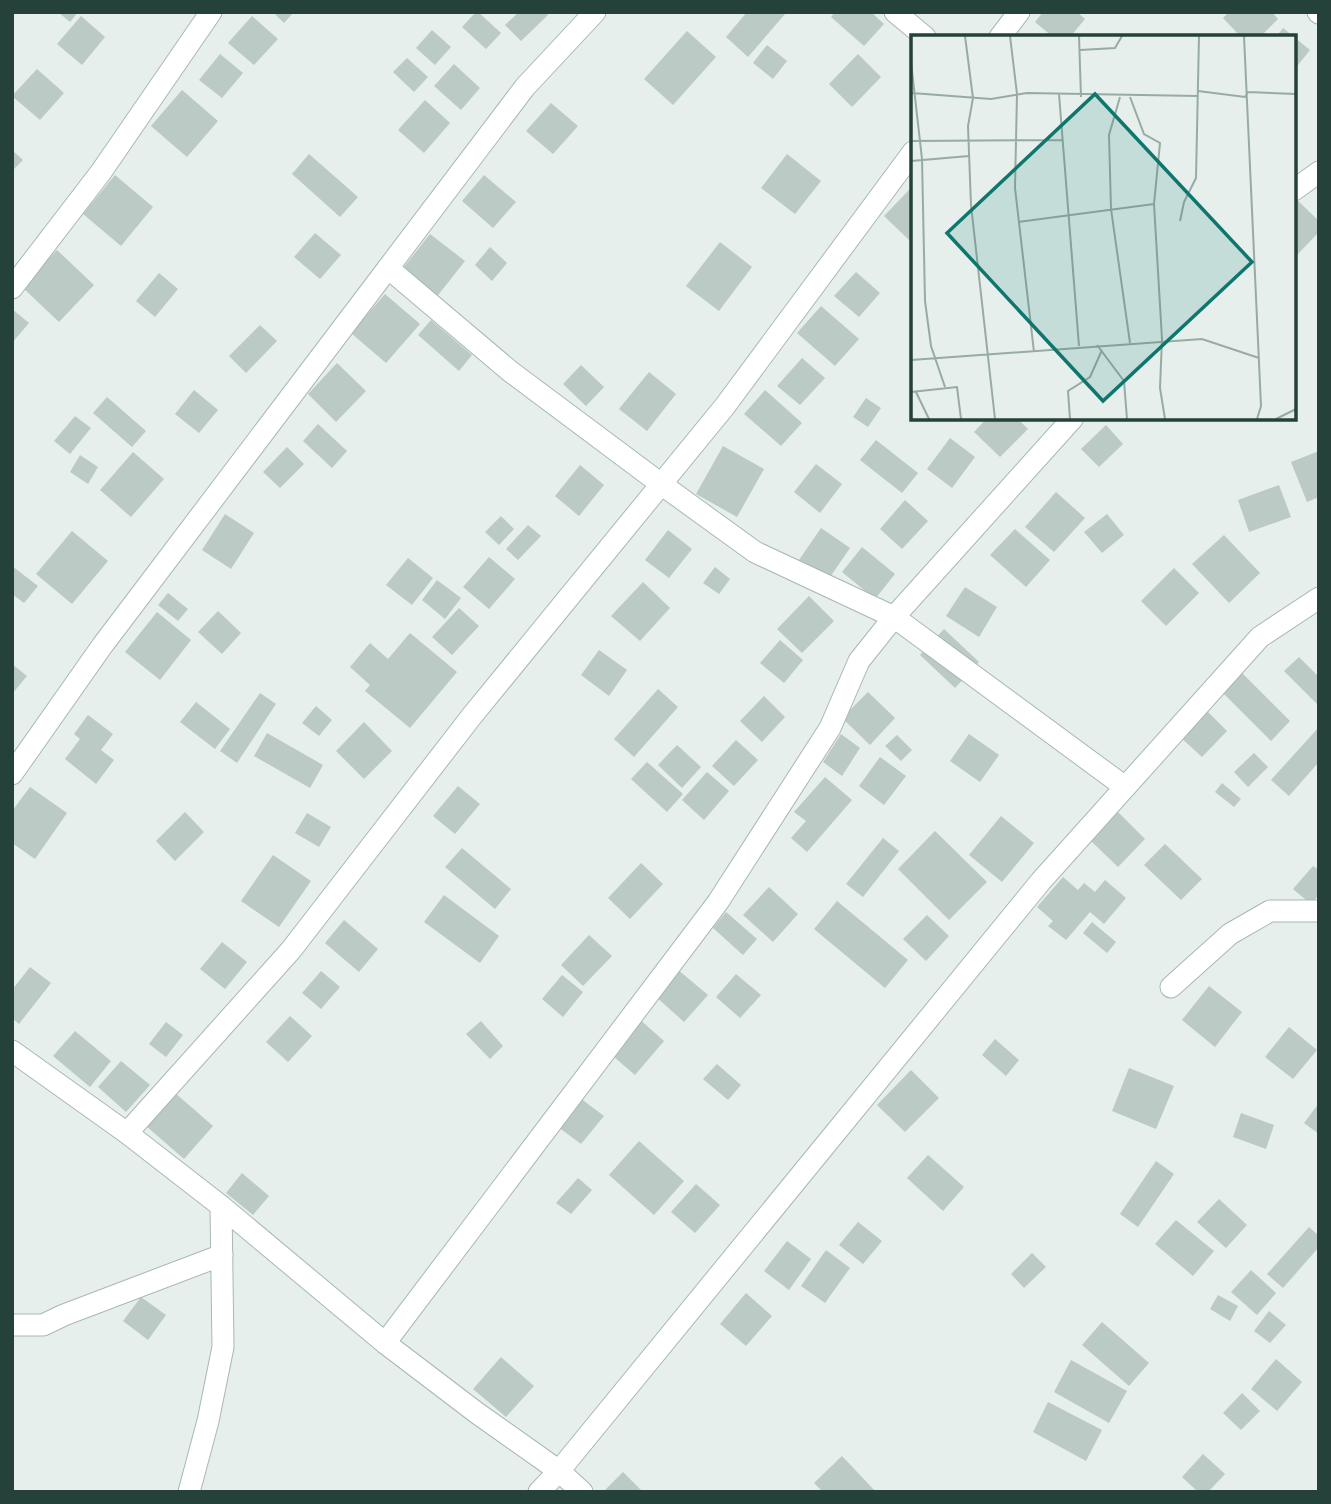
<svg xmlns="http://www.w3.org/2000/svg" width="1331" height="1504" font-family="Arial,sans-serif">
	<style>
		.building { fill: #bbcac4 }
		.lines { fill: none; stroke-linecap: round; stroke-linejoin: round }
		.street-casing { stroke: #a8b8b2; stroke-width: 23 }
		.street { stroke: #fff; stroke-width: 21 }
		.inset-road { fill: none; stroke: #98aaa4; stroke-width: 2 }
		.view { fill: #0f766e; fill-opacity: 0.15; stroke: #0f766e; stroke-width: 3.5 }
		.inset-edge { fill: none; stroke: #24423a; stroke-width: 3.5 }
	</style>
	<rect width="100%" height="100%" fill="#e6efeb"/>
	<g class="building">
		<path d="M58,12H78L70,22Z"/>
		<path d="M273,12H294L284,23Z"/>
		<path d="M476,12H478L501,33L486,49L462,27Z"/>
		<path d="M519,12H545L548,15L521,41L505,25Z"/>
		<path d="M747,12H782L785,14L748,57L726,37Z"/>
		<path d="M835,12H871L884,24L864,46L831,17Z"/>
		<path d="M1043,12H1077L1085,19L1070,37H1053L1035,22Z"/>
		<path d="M1229,12H1272L1278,19L1260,37H1241L1223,18Z"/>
		<path d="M81,16L105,37L82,65L57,44Z"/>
		<path d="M252,16L278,39L254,65L228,43Z"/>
		<path d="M1283,28L1294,37H1276Z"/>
		<path d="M432,30L451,47L435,65L416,48Z"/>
		<path d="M687,31L716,57L673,105L644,79Z"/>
		<path d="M1294,37L1310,50L1294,70Z"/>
		<path d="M767,45L787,61L773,79L753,63Z"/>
		<path d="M220,54L243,73L222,98L199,80Z"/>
		<path d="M858,54L881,77L852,107L829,84Z"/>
		<path d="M407,58L428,77L414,92L393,72Z"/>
		<path d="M454,64L480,88L461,110L434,86Z"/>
		<path d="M37,69L64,93L40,120L12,96Z"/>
		<path d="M182,90L218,121L187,157L151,126Z"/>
		<path d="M425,100L450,123L424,153L398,130Z"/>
		<path d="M551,103L578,126L553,154L526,131Z"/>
		<path d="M12,150L23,160L12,171Z"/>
		<path d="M309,154L358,197L340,217L292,174Z"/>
		<path d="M787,154L821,181L795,214L761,188Z"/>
		<path d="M115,175L153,207L121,246L83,214Z"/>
		<path d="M484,175L516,202L493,228L462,201Z"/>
		<path d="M910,189L913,192V236L909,240L884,216Z"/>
		<path d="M1297,200L1319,221V232L1294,258V203Z"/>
		<path d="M315,233L341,255L320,279L294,257Z"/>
		<path d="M430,234L465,261L435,299L400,272Z"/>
		<path d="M720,242L752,267L719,311L686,286Z"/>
		<path d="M490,247L507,263L492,281L475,265Z"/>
		<path d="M57,250L94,285L59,322L21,286Z"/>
		<path d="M856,272L880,293L859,317L834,296Z"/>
		<path d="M159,273L178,289L155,317L136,301Z"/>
		<path d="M385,294L420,324L386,363L351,333Z"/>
		<path d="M821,306L859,339L835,366L797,333Z"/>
		<path d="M12,309L29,323L12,343Z"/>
		<path d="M431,320L472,355L459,371L418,335Z"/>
		<path d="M260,325L277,341L246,373L229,356Z"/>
		<path d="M802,358L825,378L800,405L777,386Z"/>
		<path d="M337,363L366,391L336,422L308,394Z"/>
		<path d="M581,365L604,387L586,406L563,384Z"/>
		<path d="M649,372L676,394L647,431L619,409Z"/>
		<path d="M194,390L218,410L199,433L175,414Z"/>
		<path d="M765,390L802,423L781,446L744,414Z"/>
		<path d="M107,397L146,431L132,447L93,413Z"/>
		<path d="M866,398L881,408L868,427L853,417Z"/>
		<path d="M75,416L91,428L70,454L54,441Z"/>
		<path d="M987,418H1017L1028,429L1000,457L974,432Z"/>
		<path d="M318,424L347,451L332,468L303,441Z"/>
		<path d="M1106,425L1123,444L1099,467L1081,449Z"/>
		<path d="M950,438L975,457L952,488L927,469Z"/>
		<path d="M876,440L918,473L902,493L860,460Z"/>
		<path d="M723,446L764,469L737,517L696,494Z"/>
		<path d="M287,447L304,464L280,488L263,472Z"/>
		<path d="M1319,451V497L1307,502L1291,462Z"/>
		<path d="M133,452L164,479L131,517L100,490Z"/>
		<path d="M80,455L98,467L88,484L70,472Z"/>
		<path d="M816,464L842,484L820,513L794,492Z"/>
		<path d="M580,465L604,485L579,516L555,496Z"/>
		<path d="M1279,485L1291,517L1249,532L1238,500Z"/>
		<path d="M1056,492L1085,518L1054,552L1025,527Z"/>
		<path d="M905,500L928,521L902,549L880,529Z"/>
		<path d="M225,514L254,533L231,569L202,550Z"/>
		<path d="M1107,514L1124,535L1102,553L1084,532Z"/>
		<path d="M501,516L514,529L499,545L485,532Z"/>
		<path d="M528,525L541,536L518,560L506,549Z"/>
		<path d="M821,528L850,548L828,580L799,560Z"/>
		<path d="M1015,529L1050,560L1026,587L990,555Z"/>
		<path d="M668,530L692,549L669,578L645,560Z"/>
		<path d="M72,531L108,561L72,604L36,574Z"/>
		<path d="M1224,535L1260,573L1229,603L1192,564Z"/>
		<path d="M862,547L895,574L875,599L842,572Z"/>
		<path d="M489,557L515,579L489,609L463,587Z"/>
		<path d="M408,558L433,578L412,605L386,585Z"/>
		<path d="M12,566L38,586L24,603L12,594Z"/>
		<path d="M715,567L730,579L719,594L703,583Z"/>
		<path d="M1174,568L1199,593L1166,626L1141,601Z"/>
		<path d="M437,580L461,598L445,619L422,600Z"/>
		<path d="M643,582L670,608L640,641L611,616Z"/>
		<path d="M965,587L997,607L979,637L946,616Z"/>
		<path d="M168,593L188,609L178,621L158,605Z"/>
		<path d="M809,596L834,621L802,653L777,629Z"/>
		<path d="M459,608L479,626L452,655L432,637Z"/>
		<path d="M218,611L241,633L222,654L198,632Z"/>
		<path d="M157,612L191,640L160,680L125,652Z"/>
		<path d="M944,629L979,662L955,688L920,655Z"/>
		<path d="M410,633L457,672L410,728L365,691L370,685L350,667L370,643L388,659Z"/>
		<path d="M780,640L803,660L784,683L760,663Z"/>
		<path d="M599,650L627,670L609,696L581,675Z"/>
		<path d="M1299,657L1319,677V706L1284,671Z"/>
		<path d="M12,664L27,676L12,694Z"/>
		<path d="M1240,671L1290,721L1271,741L1220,690Z"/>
		<path d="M658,689L678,707L634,757L614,739Z"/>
		<path d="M868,692L895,718L870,745L842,718Z"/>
		<path d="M260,693L276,704L237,763L220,751Z"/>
		<path d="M764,696L785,717L762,742L740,721Z"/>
		<path d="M196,702L230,729L215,749L180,722Z"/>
		<path d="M316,706L332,720L319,736L302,723Z"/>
		<path d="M1204,708L1227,731L1202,757L1178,735Z"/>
		<path d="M88,715L113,734L101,750L114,760L96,784L65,759L80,739L74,734Z"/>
		<path d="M364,722L392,751L364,779L336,751Z"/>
		<path d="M1319,727V762L1289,796L1271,780Z"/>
		<path d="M267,733L323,765L310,788L254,756Z"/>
		<path d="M841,734L860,748L842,776L823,762Z"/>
		<path d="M969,734L999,755L980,782L950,761Z"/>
		<path d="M897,735L912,750L901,761L885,746Z"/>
		<path d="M736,740L758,760L734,786L712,766Z"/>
		<path d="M677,745L701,767L682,788L658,765Z"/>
		<path d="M1254,753L1268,767L1248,787L1234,772Z"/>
		<path d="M880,757L906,776L884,805L859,786Z"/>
		<path d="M647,762L683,794L667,812L631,779Z"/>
		<path d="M707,772L729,791L704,820L682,800Z"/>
		<path d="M825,777L852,800L807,852L791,838L806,821L794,812Z"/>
		<path d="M1222,783L1241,799L1234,807L1215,792Z"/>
		<path d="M458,786L480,804L455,834L433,816Z"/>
		<path d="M30,787L67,813L35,859L12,843V811Z"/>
		<path d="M185,812L204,832L175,861L156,841Z"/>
		<path d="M1118,812L1145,839L1118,867L1090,840Z"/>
		<path d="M307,813L331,827L319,847L295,833Z"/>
		<path d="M1001,816L1034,843L1002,882L969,855Z"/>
		<path d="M935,831L987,882L949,920L898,869Z"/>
		<path d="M883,838L899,851L863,897L846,884Z"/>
		<path d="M1165,844L1202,879L1181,900L1144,865Z"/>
		<path d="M462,848L511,889L495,909L445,867Z"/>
		<path d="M273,855L311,881L279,927L241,901Z"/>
		<path d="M641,863L663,884L630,919L608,898Z"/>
		<path d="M1313,866L1319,870V895L1311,904L1293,889Z"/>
		<path d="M1063,877L1078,890L1084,883L1095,892L1105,880L1126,898L1104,924L1090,912L1066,940L1048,926L1053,921L1037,907Z"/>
		<path d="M769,887L798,914L773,942L743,915Z"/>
		<path d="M444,895L499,936L480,963L424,922Z"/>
		<path d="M837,901L908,960L885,988L814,929Z"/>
		<path d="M726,912L757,939L743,955L713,928Z"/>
		<path d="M927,915L949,936L926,961L903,939Z"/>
		<path d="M344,920L378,949L359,972L325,943Z"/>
		<path d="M1092,922L1116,942L1107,953L1083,933Z"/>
		<path d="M589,935L612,956L583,986L561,965Z"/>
		<path d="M222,942L247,962L225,989L200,969Z"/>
		<path d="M30,967L51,983L19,1024L12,1018V990Z"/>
		<path d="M677,969L708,995L684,1022L654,995Z"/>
		<path d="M321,971L340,987L321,1009L302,993Z"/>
		<path d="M736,974L761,995L740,1018L716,997Z"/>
		<path d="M562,975L583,992L563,1017L542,999Z"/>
		<path d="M1209,986L1242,1012L1215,1047L1182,1020Z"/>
		<path d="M628,1009L664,1041L635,1075L599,1044Z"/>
		<path d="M290,1016L312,1036L288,1062L266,1042Z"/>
		<path d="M481,1021L503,1046L490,1059L466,1034Z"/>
		<path d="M166,1022L183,1035L166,1057L149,1044Z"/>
		<path d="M1289,1027L1317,1050L1293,1079L1265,1057Z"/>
		<path d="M75,1031L111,1061L90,1087L53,1056Z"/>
		<path d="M995,1039L1019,1060L1006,1076L982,1055Z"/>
		<path d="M121,1061L150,1085L126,1112L98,1087Z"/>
		<path d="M717,1064L741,1085L728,1100L703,1079Z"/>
		<path d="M1129,1068L1174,1086L1156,1129L1112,1111Z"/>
		<path d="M911,1070L939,1098L905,1132L877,1105Z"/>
		<path d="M174,1092L213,1126L184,1159L145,1125Z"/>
		<path d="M576,1095L604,1116L581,1144L554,1124Z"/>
		<path d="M1319,1103V1134L1304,1123Z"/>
		<path d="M1241,1113L1274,1125L1266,1149L1233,1137Z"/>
		<path d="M639,1141L684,1181L654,1215L609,1175Z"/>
		<path d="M928,1155L964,1187L943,1211L907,1178Z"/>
		<path d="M1156,1161L1174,1174L1138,1227L1120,1214Z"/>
		<path d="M242,1173L269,1196L253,1215L226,1193Z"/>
		<path d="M578,1178L592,1190L571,1214L556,1203Z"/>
		<path d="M696,1184L720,1205L695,1233L671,1212Z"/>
		<path d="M1219,1199L1247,1225L1226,1248L1197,1222Z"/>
		<path d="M1176,1220L1214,1251L1193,1276L1155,1244Z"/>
		<path d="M858,1222L882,1241L863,1264L839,1245Z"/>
		<path d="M1309,1227L1319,1236V1247L1283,1288L1267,1274Z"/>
		<path d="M787,1241L811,1259L789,1290L764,1271Z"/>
		<path d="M826,1250L850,1268L825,1303L801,1286Z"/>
		<path d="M1032,1253L1046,1267L1024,1288L1011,1274Z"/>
		<path d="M1251,1270L1276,1293L1257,1315L1231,1292Z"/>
		<path d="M746,1293L772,1316L746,1346L720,1324Z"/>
		<path d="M1218,1295L1238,1306L1230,1321L1210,1309Z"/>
		<path d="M141,1297L166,1315L148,1340L123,1321Z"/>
		<path d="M1269,1311L1286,1325L1270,1343L1254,1331Z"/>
		<path d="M1102,1322L1149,1363L1129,1386L1082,1345Z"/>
		<path d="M501,1357L534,1386L506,1417L473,1389Z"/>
		<path d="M1276,1359L1302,1382L1277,1411L1251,1389Z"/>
		<path d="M1071,1360L1127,1391L1109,1423L1054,1392Z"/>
		<path d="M1242,1393L1260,1411L1241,1430L1223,1413Z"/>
		<path d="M1048,1402L1102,1430L1086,1461L1033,1432Z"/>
		<path d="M1203,1454L1225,1474L1208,1492H1198L1182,1477Z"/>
		<path d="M842,1456L876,1492H823L814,1483Z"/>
		<path d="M623,1472L643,1492H603Z"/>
	</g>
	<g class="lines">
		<g class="street-casing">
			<g id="street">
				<path d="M895,12L925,37"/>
				<path d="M1318,12L1319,13"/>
				<path d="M1000,37L1019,12"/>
				<path d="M1294,190L1319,172"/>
				<path d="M388,268L511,372L661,484L755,552L894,617L1125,787"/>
				<path d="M12,288L101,172L211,12"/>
				<path d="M12,774L102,646L388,268L525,87L595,12"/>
				<path d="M1171,987L1230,934L1270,911H1319"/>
				<path d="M12,1051L127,1133L221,1206L385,1343L477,1413L559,1471L582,1492"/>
				<path d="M127,1133L291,950L471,717L725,406L913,152"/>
				<path d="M12,1325H43L64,1315L222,1255"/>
				<path d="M385,1343L718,902L830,728L859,661L894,617L1073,418"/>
				<path d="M189,1492L208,1421L223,1347L221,1206"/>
				<path d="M539,1492L559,1471L1041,881L1260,637L1319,598"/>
			</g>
		</g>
		<use href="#street" class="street"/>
	</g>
	<g transform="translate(911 35)">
		<rect width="385" height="385" fill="#e6efeb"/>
		<path class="inset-road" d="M54,1L62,63L57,91L60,170L84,384M99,1L106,59L104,153L123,317M168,1L170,62M333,1L350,371L346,384M169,15L204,13L211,1M0,27L11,124L14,266L20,311L34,352M287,56L334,62L337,57L385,59M1,58L80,64L116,58L287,61M148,59L168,311M209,62L198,100L200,174L219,308M219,62L233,99L249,108L243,169L251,304L249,353L254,384M0,106L152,105M0,126L58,121M269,186L273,167L285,143L288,1M107,187L243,169M186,310L213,346L216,384M0,325L291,304L348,323M0,357L46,352L50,384M5,357L18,384M159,384L157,356L179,342L191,315M365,384L385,374"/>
		<path class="view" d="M184,59L341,227L192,366L36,198Z"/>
		<rect width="385" height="385" class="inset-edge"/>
	</g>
	<rect width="1331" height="1504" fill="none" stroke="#24423a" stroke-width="28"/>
</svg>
